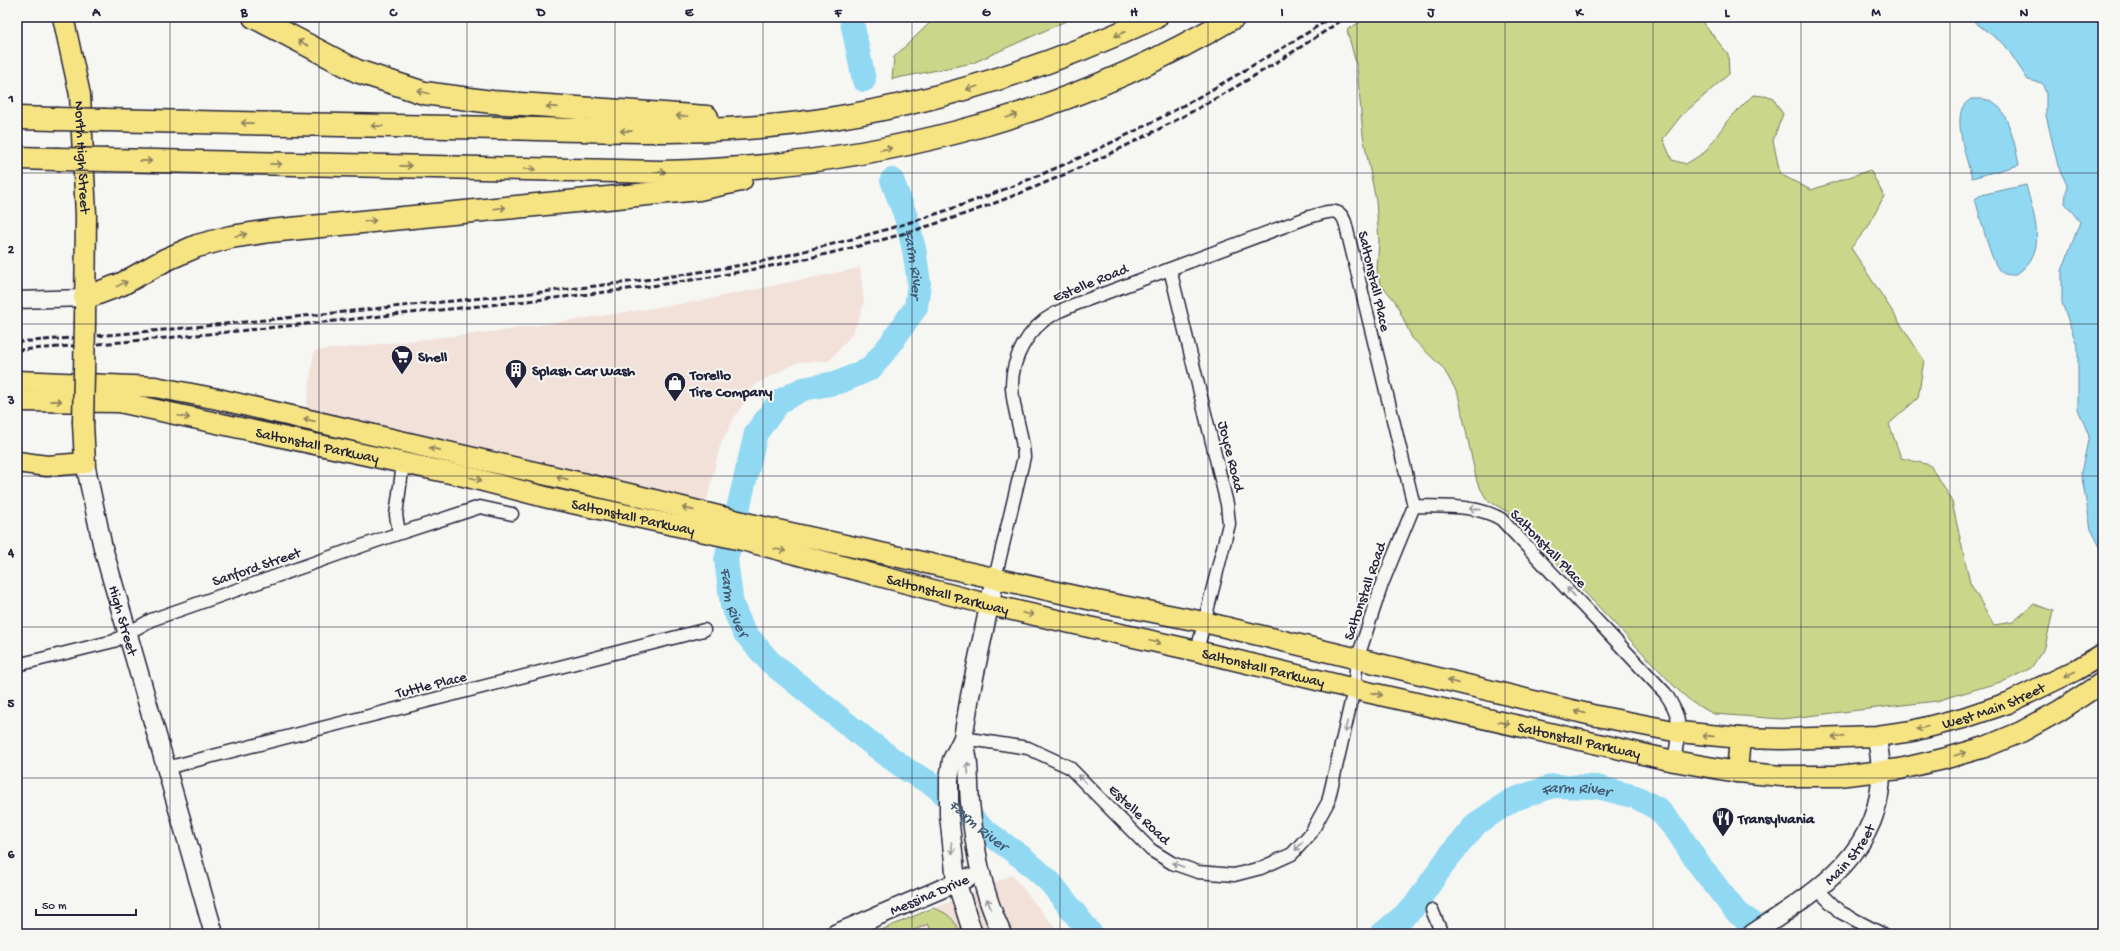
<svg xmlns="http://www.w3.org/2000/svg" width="2120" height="951" font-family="'Gochi Hand',sans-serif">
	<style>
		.built { fill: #f2e1d9 }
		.green { fill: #cad68a; stroke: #767c62 }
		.water { fill: #91d9f2; stroke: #6590a9 }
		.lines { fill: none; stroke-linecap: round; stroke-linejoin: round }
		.river { stroke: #91d9f2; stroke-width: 24 }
		.minor-casing { stroke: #22223b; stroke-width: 15 }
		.tertiary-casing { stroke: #22223b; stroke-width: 19 }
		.secondary-casing { stroke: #22223b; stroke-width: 21 }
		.primary-casing { stroke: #22223b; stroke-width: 23 }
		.motorway-casing { stroke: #22223b; stroke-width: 25 }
		.minor { stroke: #f6f6f2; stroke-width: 12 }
		.tertiary { stroke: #f6f6f2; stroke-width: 16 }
		.secondary { stroke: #f6f6f2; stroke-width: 18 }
		.primary { stroke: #f6e381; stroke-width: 20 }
		.motorway { stroke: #f6e381; stroke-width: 22 }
		.rail { stroke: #22223b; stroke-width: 3; stroke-dasharray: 6 3; stroke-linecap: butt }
		.primary-bridge-casing { stroke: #22223b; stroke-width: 23; stroke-linecap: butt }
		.motorway-bridge-casing { stroke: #22223b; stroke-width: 25; stroke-linecap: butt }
		.primary-bridge { stroke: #f6e381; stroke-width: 20 }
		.motorway-bridge { stroke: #f6e381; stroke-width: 22 }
		.oneway { stroke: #8c825e }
		.oneway2 { stroke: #9797a0 }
		.grid { fill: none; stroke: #22223b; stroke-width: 1; stroke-opacity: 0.55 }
		.labels { text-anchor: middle; stroke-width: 4; stroke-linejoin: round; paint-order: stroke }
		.street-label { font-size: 15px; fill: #22223b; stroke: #f6f6f2 }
		.poi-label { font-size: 15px; font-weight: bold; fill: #22223b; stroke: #f6f6f2; text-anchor: start }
		.water-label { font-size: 16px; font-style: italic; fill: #435972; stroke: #f6f6f2 }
		.neatline { fill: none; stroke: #22223b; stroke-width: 1.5 }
		.grid-label { font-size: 13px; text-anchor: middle; font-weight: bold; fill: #22223b }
	</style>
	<rect width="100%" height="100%" fill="#f6f6f2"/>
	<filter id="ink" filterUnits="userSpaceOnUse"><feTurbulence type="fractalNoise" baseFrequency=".025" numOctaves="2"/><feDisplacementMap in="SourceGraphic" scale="8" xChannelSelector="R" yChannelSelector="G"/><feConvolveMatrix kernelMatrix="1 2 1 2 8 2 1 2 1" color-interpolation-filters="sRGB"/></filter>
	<g filter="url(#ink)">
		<g class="built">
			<path d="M860,268L864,304L853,333L829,361L799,362L757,383L734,418L720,446L706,503L306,409L314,351L501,331L699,301Z"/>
			<path d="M1012,875L1060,934H876Z"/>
		</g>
		<g class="green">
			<path d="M936,17H1075L973,63L892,79L894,57Z"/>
			<path d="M1368,17H1698L1728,54L1729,74L1681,116L1663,139L1672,160L1686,164L1705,152L1728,120L1753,95L1772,97L1783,114L1773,140L1780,174L1811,190L1870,170L1884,196L1868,227L1851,248L1924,360L1918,398L1889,424L1901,458L1930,465L1952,502L1970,583L1994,625L2013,622L2034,604L2053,611L2045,647L2031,668L2007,680L1937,701L1782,719L1714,714L1693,703L1677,689L1508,512L1487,500L1477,482L1458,394L1443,368L1412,338L1395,301L1380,283L1377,270L1379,241L1376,201L1363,135L1357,67L1347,30Z"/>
			<path d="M933,908C949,913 954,919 961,934H948L946,930L933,934L928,924L905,934H872Z"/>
		</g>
		<g class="water">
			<path d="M1968,17H2103V553L2091,529L2081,473L2089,436L2078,409V348L2062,303V271L2080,222L2065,203L2067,185L2058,166L2046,115V93L2042,83L2028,80L2005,45Z"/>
			<path d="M1971,99C1979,99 1989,98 1996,104C2009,115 2016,149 2019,165L1972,178C1967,161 1953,120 1964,105C1965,103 1969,101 1971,99Z"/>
			<path d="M2026,185C2034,218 2050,253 2015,275C2010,275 2004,275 2000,271C1990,260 1980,215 1975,199L1981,195Z"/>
		</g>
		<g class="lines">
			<g class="river">
				<path d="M851,17L864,80"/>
				<path id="s1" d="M892,180L906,217L914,249L919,283L916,307L889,346L870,369L840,382L803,389L780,401L756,433L726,560L732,605L744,632L770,662L867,740L907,770L934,785L987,832L1023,858L1050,882L1091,934"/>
				<path id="s2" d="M1382,934L1413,908L1447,859L1476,824L1512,800L1553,786L1597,787L1636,797L1658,809L1677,831L1698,863L1736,912L1768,934"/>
			</g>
			<g class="minor-casing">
				<g id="minor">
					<path d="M1170,269L1227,504L1229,524L1197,651"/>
					<path d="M1414,506C1443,507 1475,504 1501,519L1665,693C1684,720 1679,730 1674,761"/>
					<path d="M399,533L396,515L403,464"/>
					<path d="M995,578L1024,457C1023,434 1013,411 1012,388C1011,359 1028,328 1054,314C1061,310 1069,307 1076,304L1309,217C1323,214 1339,204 1345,222L1414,506"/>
					<path d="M17,665L114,641L151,620L379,540L480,507L512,514"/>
					<path d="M963,738L1028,748L1069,767L1151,850L1172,863L1198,872L1234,875L1261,868L1292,854L1311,833L1328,802L1354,689L1357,660L1382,584L1414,506"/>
					<path d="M166,768L704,630"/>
					<path d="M1818,890L1840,912L1882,934"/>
					<path d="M1432,910L1442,934"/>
				</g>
			</g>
			<g class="tertiary-casing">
				<path id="tertiary" d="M17,300L85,298"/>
			</g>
			<g class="secondary-casing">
				<g id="secondary">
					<path id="s3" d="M85,463L103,548L214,934"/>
					<path d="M963,738C970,759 968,780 970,802C975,851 981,889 1002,934"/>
					<path d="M835,934L967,878"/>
					<path d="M973,934L956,881L949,815V779L952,760L963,738L970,696L995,578"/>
					<path id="s4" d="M1752,934C1813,894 1881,855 1881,772C1881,760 1878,748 1877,736"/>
				</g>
			</g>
			<g class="primary-casing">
				<g id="primary">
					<path id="s5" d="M63,17L80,95L86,215L85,322"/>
					<path id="s6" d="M17,381L155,387L218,399L638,496L746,523L1097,601L1204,622L1592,715L1679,732L1740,738L1782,739L1877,736L1912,731L1963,718L2008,703L2076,670L2103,654"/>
					<path id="s7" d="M17,401L119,402L464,476L549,498L742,540L990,605L1197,651L1367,692L1674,761L1737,772L1782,776H1838L1900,769L1947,758L1985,747L2021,732L2059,711L2103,682"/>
					<path d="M17,462L47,466L85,463L83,423"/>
					<path d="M1737,772L1740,738"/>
				</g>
			</g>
			<g class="motorway-casing">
				<g id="motorway">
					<path d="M254,17L357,71L424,93L492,102L707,117"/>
					<path d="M17,118L55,119"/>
					<path d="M105,120C237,123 370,126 502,128C613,131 724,136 834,118C946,100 1053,65 1156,17"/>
					<path d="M17,158L56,159"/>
					<path d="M107,160L661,172C861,168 1061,121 1234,17"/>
					<path d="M85,298L122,284L165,260L197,246L231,237L270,231L699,189L741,180"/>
				</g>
			</g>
			<use href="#minor" class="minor"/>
			<use href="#tertiary" class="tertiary"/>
			<use href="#secondary" class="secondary"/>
			<use href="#primary" class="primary"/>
			<use href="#motorway" class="motorway"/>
			<g class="rail">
				<path d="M17,342C146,333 274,319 402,306C521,294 640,284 758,262C780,258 802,251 825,246C982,207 1117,148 1255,64C1281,49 1307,34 1331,17"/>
				<path d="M17,350C152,341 286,326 420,312C589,295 759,279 922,228C1068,183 1219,104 1346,17"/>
			</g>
			<g class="primary-bridge-casing">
				<path id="primary-bridge" d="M83,423L85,322"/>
			</g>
			<g class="motorway-bridge-casing">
				<g id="motorway-bridge">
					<path d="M55,119L105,120"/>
					<path d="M56,159L107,160"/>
				</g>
			</g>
			<use href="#primary-bridge" class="primary-bridge"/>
			<use href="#motorway-bridge" class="motorway-bridge"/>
		</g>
		<defs><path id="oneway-shaft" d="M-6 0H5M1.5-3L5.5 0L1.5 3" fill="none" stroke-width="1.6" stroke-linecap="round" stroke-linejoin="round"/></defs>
		<g class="oneway">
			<use href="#oneway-shaft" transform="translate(1120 34) rotate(155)"/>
			<use href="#oneway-shaft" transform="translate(303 43) rotate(-152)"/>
			<use href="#oneway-shaft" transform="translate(972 88) rotate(164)"/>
			<use href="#oneway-shaft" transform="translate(423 92) rotate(-166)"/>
			<use href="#oneway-shaft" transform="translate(552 107) rotate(-176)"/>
			<use href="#oneway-shaft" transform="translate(682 116) rotate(-177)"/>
			<use href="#oneway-shaft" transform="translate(1012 116) rotate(-18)"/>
			<use href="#oneway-shaft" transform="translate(247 123) rotate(-179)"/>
			<use href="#oneway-shaft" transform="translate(377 126) rotate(-179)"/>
			<use href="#oneway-shaft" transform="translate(626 131) rotate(-179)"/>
			<use href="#oneway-shaft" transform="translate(886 149) rotate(-11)"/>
			<use href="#oneway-shaft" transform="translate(146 161) rotate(1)"/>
			<use href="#oneway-shaft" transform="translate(276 164) rotate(1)"/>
			<use href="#oneway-shaft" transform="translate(406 166) rotate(1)"/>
			<use href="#oneway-shaft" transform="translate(530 169) rotate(1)"/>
			<use href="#oneway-shaft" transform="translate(660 172)"/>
			<use href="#oneway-shaft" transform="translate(500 208) rotate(-6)"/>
			<use href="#oneway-shaft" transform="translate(370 221) rotate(-6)"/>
			<use href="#oneway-shaft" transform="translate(241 235) rotate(-10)"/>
			<use href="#oneway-shaft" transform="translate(122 284) rotate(-25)"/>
			<use href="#oneway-shaft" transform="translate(56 401) rotate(1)"/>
			<use href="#oneway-shaft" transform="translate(184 417) rotate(12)"/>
			<use href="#oneway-shaft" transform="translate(309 420) rotate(-167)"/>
			<use href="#oneway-shaft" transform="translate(435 449) rotate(-167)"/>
			<use href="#oneway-shaft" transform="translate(562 478) rotate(-167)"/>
			<use href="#oneway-shaft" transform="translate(476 479) rotate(14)"/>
			<use href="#oneway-shaft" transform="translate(688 509) rotate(-167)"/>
			<use href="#oneway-shaft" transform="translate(780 550) rotate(15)"/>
			<use href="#oneway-shaft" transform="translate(1028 614) rotate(12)"/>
			<use href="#oneway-shaft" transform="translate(1155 642) rotate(12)"/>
			<use href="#oneway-shaft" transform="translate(2070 674) rotate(153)"/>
			<use href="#oneway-shaft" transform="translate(1453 682) rotate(-167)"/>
			<use href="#oneway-shaft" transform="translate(1377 694) rotate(13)"/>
			<use href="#oneway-shaft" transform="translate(1580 712) rotate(-167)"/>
			<use href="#oneway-shaft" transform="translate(1504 723) rotate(13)"/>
			<use href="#oneway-shaft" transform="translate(1922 728) rotate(166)"/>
			<use href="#oneway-shaft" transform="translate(1708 736) rotate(-176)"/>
			<use href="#oneway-shaft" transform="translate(1838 737) rotate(178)"/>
			<use href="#oneway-shaft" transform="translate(1960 754) rotate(-17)"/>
		</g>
		<g class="oneway2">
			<use href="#oneway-shaft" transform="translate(1475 509) rotate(-174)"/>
			<use href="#oneway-shaft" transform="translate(1571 592) rotate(-133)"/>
			<use href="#oneway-shaft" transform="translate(1346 727) rotate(102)"/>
			<use href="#oneway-shaft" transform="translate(968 768) rotate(-93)"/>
			<use href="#oneway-shaft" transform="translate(1082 779) rotate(-135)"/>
			<use href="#oneway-shaft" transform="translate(1299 846) rotate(131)"/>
			<use href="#oneway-shaft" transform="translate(952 848) rotate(84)"/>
			<use href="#oneway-shaft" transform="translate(1178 865) rotate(-160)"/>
			<use href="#oneway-shaft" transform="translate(989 904) rotate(-111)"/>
		</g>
	</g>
	<path class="grid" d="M170,17V934M319,17V934M467,17V934M615,17V934M763,17V934M912,17V934M1060,17V934M1208,17V934M1357,17V934M1505,17V934M1653,17V934M1801,17V934M1950,17V934M17,173H2103M17,324H2103M17,476H2103M17,627H2103M17,778H2103"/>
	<defs>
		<g id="supermarket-pin" transform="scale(1.15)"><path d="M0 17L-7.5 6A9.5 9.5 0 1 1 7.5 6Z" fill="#22223b" stroke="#f6f6f2"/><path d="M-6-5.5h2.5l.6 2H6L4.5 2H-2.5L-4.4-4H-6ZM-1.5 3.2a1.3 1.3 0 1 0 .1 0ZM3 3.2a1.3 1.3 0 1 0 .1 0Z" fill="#fff"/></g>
		<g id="building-pin" transform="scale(1.15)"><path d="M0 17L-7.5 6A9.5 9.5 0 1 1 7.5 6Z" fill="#22223b" stroke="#f6f6f2"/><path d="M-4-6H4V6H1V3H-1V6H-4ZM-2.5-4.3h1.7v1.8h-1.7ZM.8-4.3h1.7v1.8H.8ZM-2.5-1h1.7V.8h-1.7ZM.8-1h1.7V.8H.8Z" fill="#fff"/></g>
		<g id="shop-pin" transform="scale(1.15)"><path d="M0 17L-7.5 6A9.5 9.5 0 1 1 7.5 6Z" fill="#22223b" stroke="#f6f6f2"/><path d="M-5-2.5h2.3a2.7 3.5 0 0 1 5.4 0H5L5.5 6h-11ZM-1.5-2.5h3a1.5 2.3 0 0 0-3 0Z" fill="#fff"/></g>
		<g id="restaurant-pin" transform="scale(1.15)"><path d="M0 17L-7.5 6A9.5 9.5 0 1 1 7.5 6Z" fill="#22223b" stroke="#f6f6f2"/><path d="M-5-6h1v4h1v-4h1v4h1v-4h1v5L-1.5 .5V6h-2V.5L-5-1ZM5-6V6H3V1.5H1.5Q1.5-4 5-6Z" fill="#fff"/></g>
	</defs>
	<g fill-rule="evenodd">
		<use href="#supermarket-pin" x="402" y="356"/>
		<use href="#building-pin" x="516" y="370"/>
		<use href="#shop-pin" x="675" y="383"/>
		<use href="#restaurant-pin" x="1723" y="818"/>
	</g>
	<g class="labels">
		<g class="street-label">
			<text dy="5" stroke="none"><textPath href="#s5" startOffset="142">North High Street</textPath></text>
			<text transform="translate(1375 281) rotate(77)" y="5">Saltonstall Place</text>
			<text transform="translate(1090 282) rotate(-22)" y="5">Estelle Road</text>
			<text dy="5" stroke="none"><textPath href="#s7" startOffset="305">Saltonstall Parkway</textPath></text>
			<text transform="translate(1232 456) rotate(76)" y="5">Joyce Road</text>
			<text dy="5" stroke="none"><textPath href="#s7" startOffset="629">Saltonstall Parkway</textPath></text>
			<text transform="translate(1549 548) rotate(46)" y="5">Saltonstall Place</text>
			<text transform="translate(256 566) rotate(-19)" y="5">Sanford Street</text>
			<text transform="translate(1364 591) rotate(-71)" y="5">Saltonstall Road</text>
			<text dy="5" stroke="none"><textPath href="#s7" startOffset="953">Saltonstall Parkway</textPath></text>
			<text dy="5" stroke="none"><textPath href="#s3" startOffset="162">High Street</textPath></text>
			<text dy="5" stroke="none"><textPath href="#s7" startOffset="1277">Saltonstall Parkway</textPath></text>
			<text transform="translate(431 684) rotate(-14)" y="5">Tuttle Place</text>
			<text dy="5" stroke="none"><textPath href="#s6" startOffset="2020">West Main Street</textPath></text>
			<text dy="5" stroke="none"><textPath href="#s7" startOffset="1601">Saltonstall Parkway</textPath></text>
			<text transform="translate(1140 814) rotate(44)" y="5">Estelle Road</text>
			<text dy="5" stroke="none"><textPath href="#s4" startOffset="127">Main Street</textPath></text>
			<text transform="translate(929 894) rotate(-23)" y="5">Messina Drive</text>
		</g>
		<g class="poi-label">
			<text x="418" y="361">Shell</text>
			<text x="532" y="375">Splash Car Wash</text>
			<text x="690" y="379">Torello<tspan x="690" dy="17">Tire Company</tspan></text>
			<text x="1738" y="823">Transylvania</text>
		</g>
		<g class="water-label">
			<text dy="6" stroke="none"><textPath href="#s1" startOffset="87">Farm River</textPath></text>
			<text dy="6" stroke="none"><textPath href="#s1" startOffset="518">Farm River</textPath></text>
			<text dy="6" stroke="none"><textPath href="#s2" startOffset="255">Farm River</textPath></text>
			<text dy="6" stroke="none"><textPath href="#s1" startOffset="855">Farm River</textPath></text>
		</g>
	</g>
	<rect width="2120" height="951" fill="none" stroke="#f6f6f2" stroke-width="44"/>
	<path d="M36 909v6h100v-6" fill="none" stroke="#22223b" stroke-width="2"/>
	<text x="42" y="909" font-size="12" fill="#22223b" stroke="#f6f6f2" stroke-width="3" paint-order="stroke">50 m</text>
	<rect x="22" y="22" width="2076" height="907" class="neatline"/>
	<g class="grid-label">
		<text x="96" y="16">A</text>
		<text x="244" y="16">B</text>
		<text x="393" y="16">C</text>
		<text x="541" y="16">D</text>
		<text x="689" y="16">E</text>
		<text x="838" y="16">F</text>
		<text x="986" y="16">G</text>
		<text x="1134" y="16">H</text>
		<text x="1282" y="16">I</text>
		<text x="1431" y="16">J</text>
		<text x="1579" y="16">K</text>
		<text x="1727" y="16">L</text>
		<text x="1876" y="16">M</text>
		<text x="2024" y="16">N</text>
		<text x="11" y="102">1</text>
		<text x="11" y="253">2</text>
		<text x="11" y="404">3</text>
		<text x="11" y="556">4</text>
		<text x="11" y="707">5</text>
		<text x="11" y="858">6</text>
	</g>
</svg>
